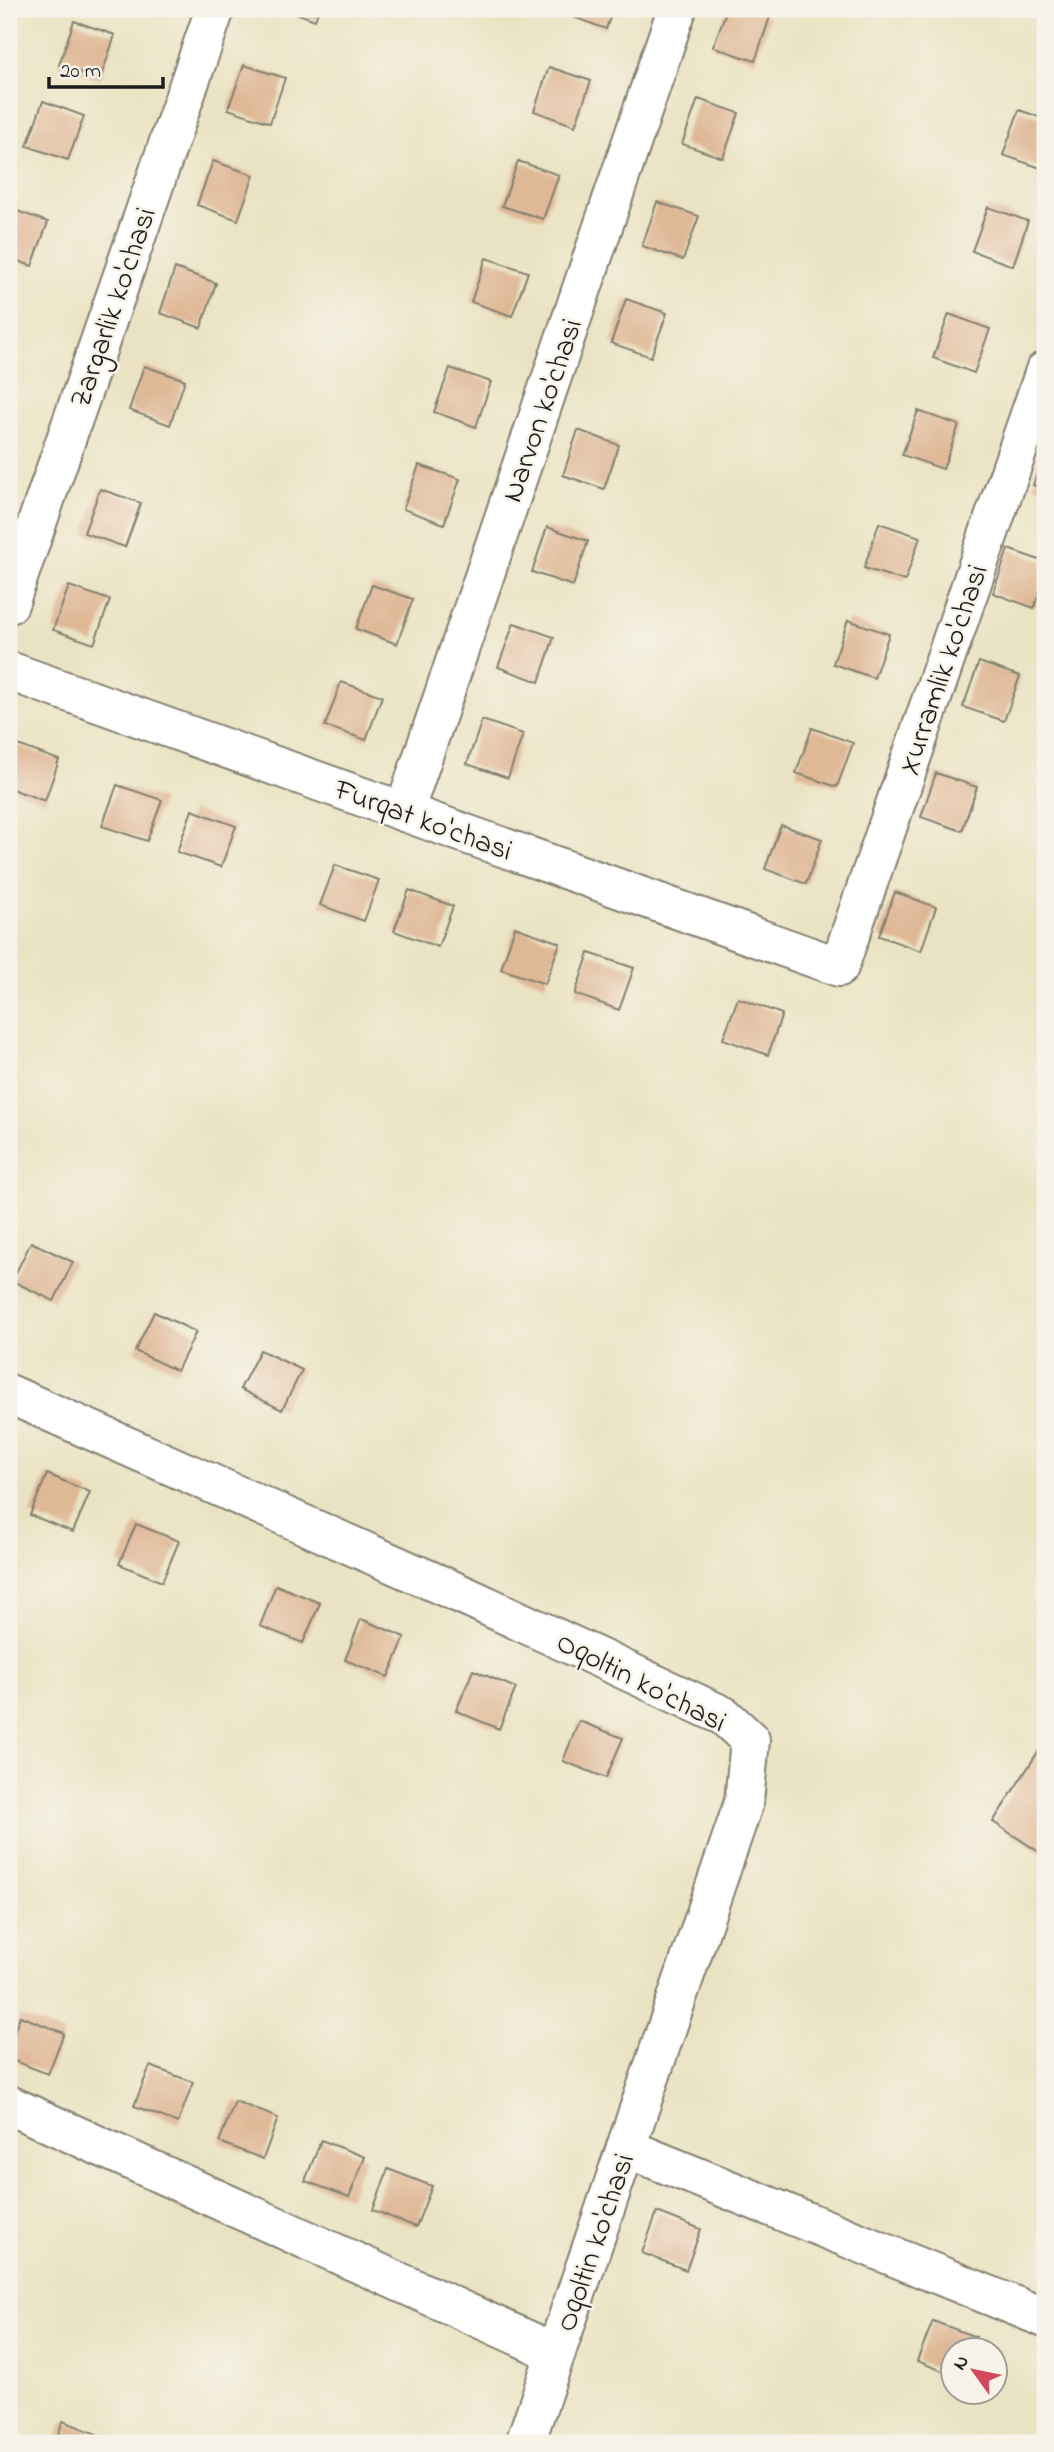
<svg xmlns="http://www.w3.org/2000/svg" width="1054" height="2452" font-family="'Indie Flower',sans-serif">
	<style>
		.building { fill: #dfb896 }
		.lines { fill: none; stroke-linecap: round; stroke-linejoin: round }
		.minor-casing { stroke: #838070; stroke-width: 42 }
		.minor { stroke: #fff; stroke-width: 38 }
		.labels { text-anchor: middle; stroke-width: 5; stroke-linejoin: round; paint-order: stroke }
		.street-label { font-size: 30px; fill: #1c1c1c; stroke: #f7f3e8 }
	</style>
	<rect width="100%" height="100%" fill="#f7f3e8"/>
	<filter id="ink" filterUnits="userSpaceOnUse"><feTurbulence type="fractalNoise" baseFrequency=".0143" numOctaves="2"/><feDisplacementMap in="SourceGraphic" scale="14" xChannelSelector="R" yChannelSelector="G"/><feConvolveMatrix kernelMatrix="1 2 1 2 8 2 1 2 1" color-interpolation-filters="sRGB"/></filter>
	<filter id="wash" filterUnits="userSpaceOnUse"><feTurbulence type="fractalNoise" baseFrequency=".00686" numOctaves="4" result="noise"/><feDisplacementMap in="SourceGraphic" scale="28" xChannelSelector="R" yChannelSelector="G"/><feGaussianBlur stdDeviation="1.57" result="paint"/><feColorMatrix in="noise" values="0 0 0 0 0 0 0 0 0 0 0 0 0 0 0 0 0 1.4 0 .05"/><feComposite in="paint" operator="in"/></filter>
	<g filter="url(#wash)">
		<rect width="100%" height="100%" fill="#eae3c3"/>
		<g id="blocks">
			<g class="building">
				<path d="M285,9H319L315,20Z"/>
				<path d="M567,9H613L606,29L565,14Z"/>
				<path d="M727,9H748L770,17L755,61L713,47Z"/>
				<path d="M74,21L115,35L100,80L59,65Z"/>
				<path d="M244,65L285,78L270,123L228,109Z"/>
				<path d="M549,67L591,81L575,126L534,111Z"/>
				<path d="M698,99L739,113L723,158L682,144Z"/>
				<path d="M43,101L84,116L68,160L27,146Z"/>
				<path d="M1019,110L1045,119L1044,169L1003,155Z"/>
				<path d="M213,161L254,175L238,220L197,205Z"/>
				<path d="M518,161L559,175L543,219L502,206Z"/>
				<path d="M657,202L699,216L683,260L642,246Z"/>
				<path d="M988,207L1028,221L1013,266L972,251Z"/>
				<path d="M9,208L48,222L32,266L9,258Z"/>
				<path d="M486,258L528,272L512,316L471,302Z"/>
				<path d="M175,268L216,283L201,328L160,313Z"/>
				<path d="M9,299L17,302L9,323Z"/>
				<path d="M626,299L667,313L651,357L611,343Z"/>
				<path d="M949,314L990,329L974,373L933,358Z"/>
				<path d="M144,366L185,380L170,425L129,410Z"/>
				<path d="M450,368L491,382L476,427L434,412Z"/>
				<path d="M918,411L959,425L943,469L902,455Z"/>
				<path d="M578,430L619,445L604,489L563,475Z"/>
				<path d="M1045,450V489L1033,485Z"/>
				<path d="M419,465L460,479L444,524L403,509Z"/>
				<path d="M100,489L141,503L125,547L84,533Z"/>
				<path d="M879,523L920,537L905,581L864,568Z"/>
				<path d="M547,527L588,541L573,586L532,572Z"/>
				<path d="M1008,549L1045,562V575L1034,608L993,593Z"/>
				<path d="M372,585L413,599L397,644L356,629Z"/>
				<path d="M69,586L110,600L94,644L53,630Z"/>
				<path d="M848,620L889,634L874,678L833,664Z"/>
				<path d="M514,623L554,637L539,682L498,667Z"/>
				<path d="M979,662L1020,676L1004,721L963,707Z"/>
				<path d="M341,682L382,696L366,740L325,726Z"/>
				<path d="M482,720L523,734L508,778L467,764Z"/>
				<path d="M812,728L853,743L837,787L796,773Z"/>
				<path d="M15,744L59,760L45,801L9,788V762Z"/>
				<path d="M936,773L977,787L962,831L921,817Z"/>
				<path d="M117,785L162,800L147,841L102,826Z"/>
				<path d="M192,810L236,826L221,867L177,852Z"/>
				<path d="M781,825L822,839L806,884L765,869Z"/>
				<path d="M335,865L379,880L364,921L320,905Z"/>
				<path d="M409,890L453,906L438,947L394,931Z"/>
				<path d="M895,892L936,907L921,951L879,936Z"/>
				<path d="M515,927L560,943L545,984L501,969Z"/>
				<path d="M589,953L634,968L619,1010L575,994Z"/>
				<path d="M738,998L782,1014L768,1055L723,1039Z"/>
				<path d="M31,1242L73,1262L54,1301L12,1281Z"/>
				<path d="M154,1312L196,1332L177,1371L135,1351Z"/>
				<path d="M260,1350L302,1370L282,1410L240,1389Z"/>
				<path d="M47,1474L90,1492L73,1532L30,1515Z"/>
				<path d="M136,1524L179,1541L162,1582L119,1564Z"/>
				<path d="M276,1585L320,1603L303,1643L260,1626Z"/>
				<path d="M361,1619L405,1637L388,1677L345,1660Z"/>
				<path d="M473,1670L516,1688L499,1729L456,1711Z"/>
				<path d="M579,1721L623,1738L606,1778L563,1761Z"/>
				<path d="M1045,1741V1856L993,1822Z"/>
				<path d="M20,2016L64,2033L48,2074L9,2059V2046Z"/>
				<path d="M150,2066L193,2082L178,2123L134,2106Z"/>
				<path d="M235,2101L278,2118L263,2159L219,2142Z"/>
				<path d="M321,2140L365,2157L349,2197L305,2181Z"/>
				<path d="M388,2169L432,2186L416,2227L373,2210Z"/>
				<path d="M657,2212L701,2229L686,2270L642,2253Z"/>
				<path d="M933,2321L976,2337L971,2350H953V2375L917,2361Z"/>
				<path d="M63,2421L107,2438L105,2443H55Z"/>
			</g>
		</g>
	</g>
	<g filter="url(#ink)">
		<use href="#blocks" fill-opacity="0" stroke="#838070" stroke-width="2"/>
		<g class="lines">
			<g class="minor-casing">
				<g id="minor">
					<path d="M9,604L215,9"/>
					<path d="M9,671L839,967L1045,371"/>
					<path d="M404,812L677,9"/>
					<path d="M9,1394L470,1598L724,1716L750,1740L744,1802L525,2443"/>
					<path d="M9,2105L556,2353"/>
					<path d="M626,2148L1045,2318"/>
				</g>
			</g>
			<use href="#minor" class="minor"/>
		</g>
	</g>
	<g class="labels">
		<g class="street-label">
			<text transform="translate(112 307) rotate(-71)" y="10">Zargarlik ko'chasi</text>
			<text transform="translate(541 410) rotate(-71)" y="10">Narvon ko'chasi</text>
			<text transform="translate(942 669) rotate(-71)" y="10">Xurramlik ko'chasi</text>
			<text transform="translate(424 819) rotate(20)" y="10">Furqat ko'chasi</text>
			<text transform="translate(642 1681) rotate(27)" y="10">Oqoltin ko'chasi</text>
			<text transform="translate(594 2242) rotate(-71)" y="10">Oqoltin ko'chasi</text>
		</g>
	</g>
	<rect width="1054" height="2452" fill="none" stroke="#f7f3e8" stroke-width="35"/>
	<g transform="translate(974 2371) rotate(303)"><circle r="33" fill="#f7f3e8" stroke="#9f9d96" stroke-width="2"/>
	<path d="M0-5L12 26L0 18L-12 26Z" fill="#d1495b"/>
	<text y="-10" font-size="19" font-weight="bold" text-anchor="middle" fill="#1c1c1c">N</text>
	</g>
	<path d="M49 77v10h114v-10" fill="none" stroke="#1c1c1c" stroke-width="3.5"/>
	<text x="60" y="77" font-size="21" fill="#1c1c1c" stroke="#f7f3e8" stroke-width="5" paint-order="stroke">20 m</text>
</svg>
